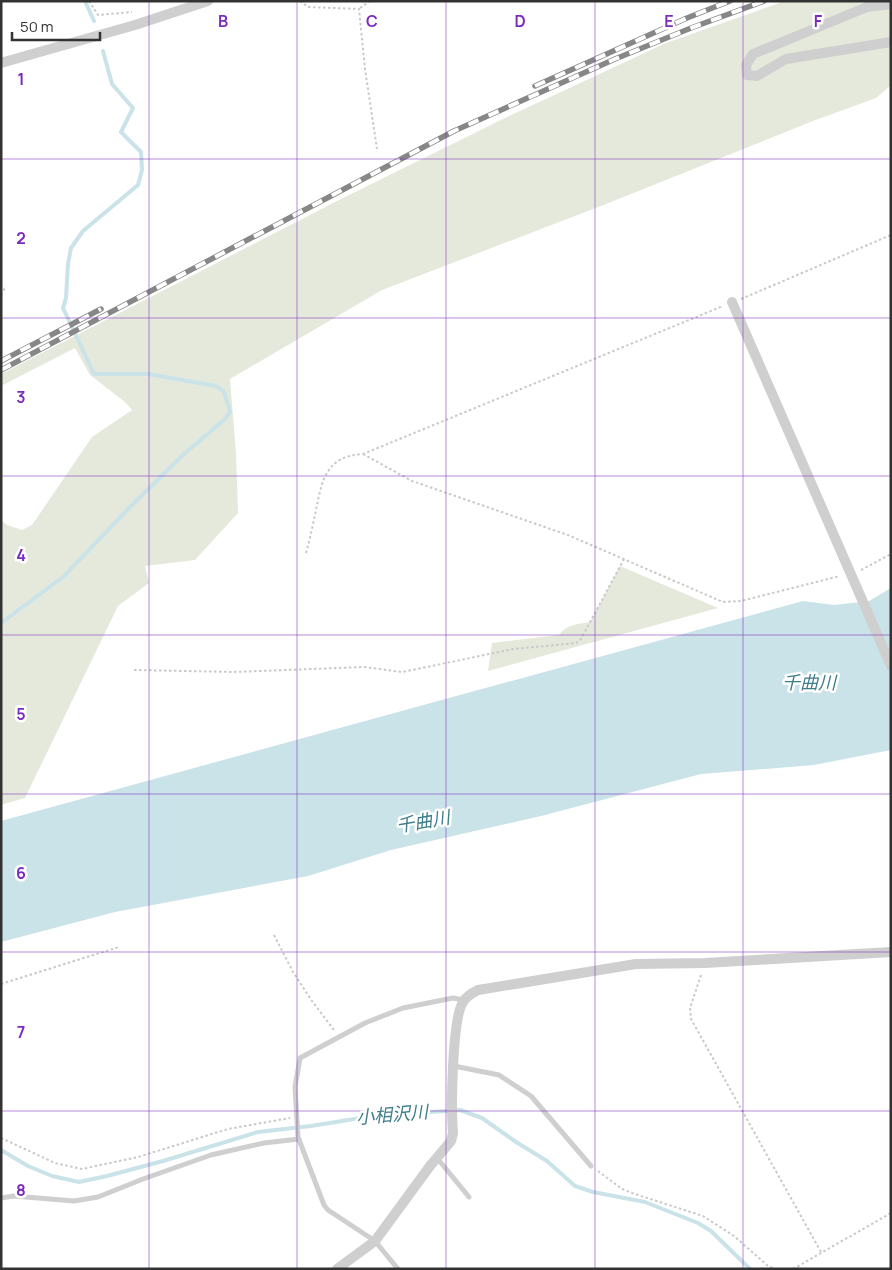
<svg xmlns="http://www.w3.org/2000/svg" width="892" height="1270" font-family="Manrope,'Noto Sans JP',sans-serif">
	<style>
		.green { fill: #e5e9dc }
		.water { fill: #c9e3e8 }
		.lines { fill: none; stroke-linecap: round; stroke-linejoin: round }
		.stream { stroke: #c9e3e8; stroke-width: 4 }
		.path { stroke: #c9c9c9; stroke-width: 2; stroke-dasharray: 2.5 2.5; stroke-linecap: butt }
		.lane { stroke: #cfcfcf; stroke-width: 5 }
		.street { stroke: #cfcfcf; stroke-width: 10 }
		.rail-casing { stroke: #878787; stroke-width: 5.5 }
		.rail { stroke: #fff; stroke-width: 4; stroke-dasharray: 11; stroke-linecap: butt }
		.grid { fill: none; stroke: #7b2cbf; stroke-width: 1; stroke-opacity: 0.55 }
		.labels { text-anchor: middle; stroke-width: 5; stroke-linejoin: round; paint-order: stroke }
		.water-label { font-size: 18px; font-style: italic; fill: #407e8b; stroke: #fff }
		.grid-label { font-size: 16px; text-anchor: middle; font-weight: bold; fill: #7b2cbf; stroke: #fff; stroke-width: 5; stroke-linejoin: round; paint-order: stroke }
	</style>
	<rect width="100%" height="100%" fill="#fff"/>
	<g class="green">
		<path d="M785,1H891V85L876,98L813,121L606,204L382,290L230,379L236,453L238,513L195,560L145,566L149,583L118,606L25,798L1,805V520L7,525L22,530L32,525L92,437L132,410L125,402L90,375L75,348L1,386V374L339,200L507,117L666,43Z"/>
		<path d="M620,566L718,608L488,671L492,643L559,635C565,625 578,624 590,622Z"/>
	</g>
	<path class="water" d="M891,588V750L814,765L701,774L541,816L391,850L308,876L115,912L1,942V821L803,601L834,605L869,601Z"/>
	<g class="lines">
		<g class="stream">
			<path d="M85,1L94,21"/>
			<path d="M1,623L63,577L128,509L184,454L225,419L230,412L224,392L216,386L148,374H94L63,308L66,298L68,264L71,248L83,231L138,185L142,170L141,152L121,132L133,108L112,84L103,51"/>
			<path d="M1,1150L28,1166L52,1176L79,1182L107,1176L163,1161L258,1132L311,1126L373,1116L460,1110L482,1118L516,1142L547,1161L575,1186L593,1192L645,1202L698,1223L711,1231L750,1269"/>
		</g>
		<g class="path">
			<path d="M89,1L98,15L132,12"/>
			<path d="M300,1L308,7L359,9L365,69L377,149"/>
			<path d="M360,8L370,1"/>
			<path d="M1,295L6,286"/>
			<path d="M741,299L891,235"/>
			<path d="M363,454L412,481L568,535L723,602L741,601L840,576"/>
			<path d="M306,553C310,539 313,524 316,510C322,480 326,456 363,454L723,306"/>
			<path d="M861,570L891,554"/>
			<path d="M134,670L233,672L364,667L402,672L514,649L576,643L581,639L624,559"/>
			<path d="M274,935L293,972L312,1001L334,1030"/>
			<path d="M701,975L690,1008L691,1019L821,1252"/>
			<path d="M1,984L119,947"/>
			<path d="M1,1138L55,1163L82,1169L138,1157L228,1129L290,1118"/>
			<path d="M598,1171L622,1189L632,1193L703,1216L734,1236L768,1266L775,1269"/>
			<path d="M793,1269L891,1213"/>
		</g>
		<g class="lane">
			<path d="M454,1066L499,1075L531,1096L591,1166"/>
			<path d="M437,1158L469,1197"/>
			<path d="M1,1198L14,1196L74,1201L98,1197L143,1179L211,1155L264,1143L299,1139"/>
			<path d="M398,1269L375,1241L328,1210L324,1205L298,1137L295,1087L300,1058L365,1023L403,1008L453,998L464,1000"/>
		</g>
		<g class="street">
			<path d="M891,4L867,7L753,54L746,65L747,75L757,76L786,59L891,42"/>
			<path d="M1,63L135,25L208,1"/>
			<path d="M732,302L891,666"/>
			<path d="M337,1269L375,1241L430,1166L451,1141L453,1133C451,1109 452,1019 463,1002C466,997 472,993 478,990L636,964L705,963L891,952"/>
		</g>
		<g class="rail-casing">
			<g id="rail">
				<path d="M535,86L687,18L730,1"/>
				<path d="M1,361L101,309"/>
				<path d="M1,370L454,131L615,59L691,28L764,1"/>
			</g>
		</g>
		<use href="#rail" class="rail"/>
	</g>
	<path class="grid" d="M149,1V1269M297,1V1269M446,1V1269M595,1V1269M743,1V1269M1,159H891M1,318H891M1,476H891M1,635H891M1,794H891M1,952H891M1,1111H891"/>
	<g class="labels">
		<g class="water-label">
			<text x="809" y="689">千曲川</text>
			<text transform="translate(423 822) rotate(-10)" y="6">千曲川</text>
			<text transform="translate(392 1115) rotate(-5)" y="6">小相沢川</text>
		</g>
	</g>
	<g class="grid-label">
		<text x="223" y="27">B</text>
		<text x="372" y="27">C</text>
		<text x="520" y="27">D</text>
		<text x="669" y="27">E</text>
		<text x="818" y="27">F</text>
		<text x="21" y="85">1</text>
		<text x="21" y="244">2</text>
		<text x="21" y="403">3</text>
		<text x="21" y="561">4</text>
		<text x="21" y="720">5</text>
		<text x="21" y="879">6</text>
		<text x="21" y="1038">7</text>
		<text x="21" y="1196">8</text>
	</g>
	<rect width="892" height="1270" fill="none" stroke="#323232" stroke-width="5"/>
	<path d="M12 32v8h88v-8" fill="none" stroke="#323232" stroke-width="2.5"/>
	<text x="20" y="32" font-size="15" fill="#323232" stroke="#ffffff" stroke-width="4" paint-order="stroke">50 m</text>
</svg>
